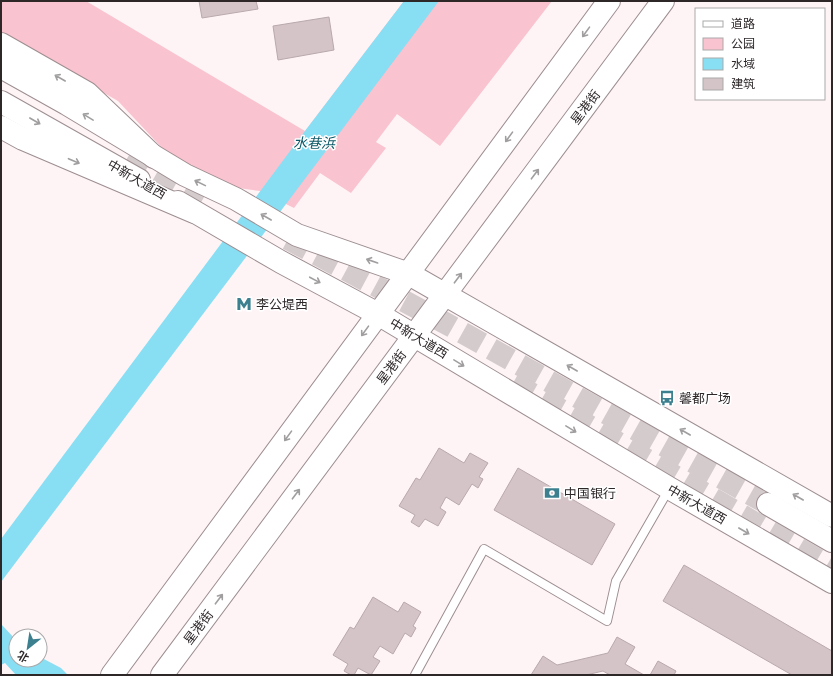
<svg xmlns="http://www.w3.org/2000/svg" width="833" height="676" font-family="Georgia,'Noto Sans SC',serif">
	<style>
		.green { fill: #fac3d0 }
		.water { fill: #88def3 }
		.building { fill: #d4c4c8; stroke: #b9a9ad }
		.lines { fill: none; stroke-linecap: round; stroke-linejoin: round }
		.primary-tunnel { stroke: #d4cbcd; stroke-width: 22; stroke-dasharray: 22 11; stroke-linecap: butt }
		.lane-casing { stroke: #9d8e91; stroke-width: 10 }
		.secondary-casing { stroke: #9d8e91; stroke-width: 24 }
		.primary-casing { stroke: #9d8e91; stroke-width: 24 }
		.lane { stroke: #fff; stroke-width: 8 }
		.secondary { stroke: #fff; stroke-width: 22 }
		.primary { stroke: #fff; stroke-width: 22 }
		.oneway { stroke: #a09e9e }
		.labels { text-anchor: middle; stroke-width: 3; stroke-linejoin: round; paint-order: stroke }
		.street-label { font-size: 13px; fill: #2d2728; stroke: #fff }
		.poi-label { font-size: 13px; fill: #2d2728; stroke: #fff; text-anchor: start }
		.water-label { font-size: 14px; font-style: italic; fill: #0d5867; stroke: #fff }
	</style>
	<rect width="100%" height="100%" fill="#fef4f6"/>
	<path class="green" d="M1,1H86L305,131L404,1H552L440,146L397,114L376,142L386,148L351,193L320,173L294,208L260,191L218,185L166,152L118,101L1,34Z"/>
	<g class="water">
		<path d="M404,1H439L1,582V539L305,131Z"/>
		<path d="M1,624L16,640V660H40V657L61,668L68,675H16L5,663L1,665Z"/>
	</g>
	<g class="building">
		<path d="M199,1H256L258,9L202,18Z"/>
		<path d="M329,17L334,50L278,60L273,26Z"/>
		<path d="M439,448L464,463L470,453L488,463L479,477L483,479L478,488L472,484L459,505L446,497L440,508L446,512L438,526L425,519L419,527L411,522L415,515L399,506L416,478L420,480Z"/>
		<path d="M518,468L615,524L592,565L494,510Z"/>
		<path d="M684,565L832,651V675H792L663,601Z"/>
		<path d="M373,597L398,612L404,602L421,612L413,626L416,628L411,637L405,633L393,654L380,646L373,657L380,661L371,675L358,668L354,675H351L344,671L348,664L333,655L350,627L354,629Z"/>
		<path d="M617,637L635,647L625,664L644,675H610L603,671L586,675H531L543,656L557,665L608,653Z"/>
		<path d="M658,661L676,671L674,675H650Z"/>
	</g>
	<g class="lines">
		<g class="primary-tunnel">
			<path d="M124,164L199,206"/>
			<path d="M288,239L447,324L768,504"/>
			<path d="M513,383L586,424L832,568"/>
		</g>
		<g class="lane-casing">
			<path id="lane" d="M415,675L484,549L607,621L616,581L669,489"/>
		</g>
		<g class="secondary-casing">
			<g id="secondary">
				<path d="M1,67L67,104L185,175L236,199L297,235L409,274"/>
				<path d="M1,102L139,180"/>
				<path d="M178,202L281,262L378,314"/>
			</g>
		</g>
		<g class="primary-casing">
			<g id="primary">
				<path d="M1,44L87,93L154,157"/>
				<path d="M1,127L23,139L194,212"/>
				<path d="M409,274L832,516"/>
				<path d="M378,314L669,488L832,582"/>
				<path d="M768,504L832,541"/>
				<path d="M112,675L609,1"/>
				<path d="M162,675L663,1"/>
			</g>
		</g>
		<use href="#lane" class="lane"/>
		<use href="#secondary" class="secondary"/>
		<use href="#primary" class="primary"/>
	</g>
	<defs><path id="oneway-shaft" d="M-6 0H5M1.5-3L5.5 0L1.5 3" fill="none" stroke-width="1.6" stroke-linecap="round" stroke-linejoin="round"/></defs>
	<g class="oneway">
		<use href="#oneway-shaft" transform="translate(586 32) rotate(126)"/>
		<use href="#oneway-shaft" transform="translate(60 78) rotate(-150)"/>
		<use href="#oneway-shaft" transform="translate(88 117) rotate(-149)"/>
		<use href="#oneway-shaft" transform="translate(35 121) rotate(30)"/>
		<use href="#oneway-shaft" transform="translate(509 137) rotate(126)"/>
		<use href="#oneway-shaft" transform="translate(74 161) rotate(23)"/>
		<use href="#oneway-shaft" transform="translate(535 174) rotate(-53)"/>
		<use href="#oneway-shaft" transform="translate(200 183) rotate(-154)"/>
		<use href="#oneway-shaft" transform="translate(266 217) rotate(-150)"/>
		<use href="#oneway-shaft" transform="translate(372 261) rotate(-161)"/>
		<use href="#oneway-shaft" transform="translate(458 278) rotate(-53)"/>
		<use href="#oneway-shaft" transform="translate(315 280) rotate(28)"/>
		<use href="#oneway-shaft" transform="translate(365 331) rotate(126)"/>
		<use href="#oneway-shaft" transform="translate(459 363) rotate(31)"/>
		<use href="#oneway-shaft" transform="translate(572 368) rotate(-150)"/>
		<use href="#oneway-shaft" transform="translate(571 429) rotate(31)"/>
		<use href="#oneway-shaft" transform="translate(685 432) rotate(-150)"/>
		<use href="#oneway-shaft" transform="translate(288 436) rotate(126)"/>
		<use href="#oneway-shaft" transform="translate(296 494) rotate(-53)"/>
		<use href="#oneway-shaft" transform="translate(798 497) rotate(-150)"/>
		<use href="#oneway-shaft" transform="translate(744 531) rotate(30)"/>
		<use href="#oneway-shaft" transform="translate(219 599) rotate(-53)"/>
	</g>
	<defs>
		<g id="metro-bare" transform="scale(1.2)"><path d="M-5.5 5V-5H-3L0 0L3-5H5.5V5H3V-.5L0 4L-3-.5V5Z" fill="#3c808f" stroke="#fff" stroke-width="2.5" paint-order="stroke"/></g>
		<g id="bus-bare" transform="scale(1.2)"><path d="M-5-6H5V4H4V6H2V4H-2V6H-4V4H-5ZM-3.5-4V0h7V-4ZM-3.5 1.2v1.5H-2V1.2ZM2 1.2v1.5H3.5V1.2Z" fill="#3c808f" stroke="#fff" stroke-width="2.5" paint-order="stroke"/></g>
		<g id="bank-bare" transform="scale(1.2)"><path d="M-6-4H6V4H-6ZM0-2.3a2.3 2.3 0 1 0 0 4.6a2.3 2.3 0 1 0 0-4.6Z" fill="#3c808f" stroke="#fff" stroke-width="2.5" paint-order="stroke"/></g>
	</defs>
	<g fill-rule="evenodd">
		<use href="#metro-bare" x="244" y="304"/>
		<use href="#bus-bare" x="667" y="398"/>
		<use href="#bank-bare" x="552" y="493"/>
	</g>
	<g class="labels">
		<g class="street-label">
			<text transform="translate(585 107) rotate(-53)" y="5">星港街</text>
			<text transform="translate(137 179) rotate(30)" y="5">中新大道西</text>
			<text transform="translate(419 338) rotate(31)" y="5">中新大道西</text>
			<text transform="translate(391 367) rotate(-53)" y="5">星港街</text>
			<text transform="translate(697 504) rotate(30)" y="5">中新大道西</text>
			<text transform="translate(198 627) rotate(-53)" y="5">星港街</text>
		</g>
		<g class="poi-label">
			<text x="256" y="309">李公堤西</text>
			<text x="679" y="403">馨都广场</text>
			<text x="564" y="498">中国银行</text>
		</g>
		<g class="water-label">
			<text x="314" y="148">水巷浜</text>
		</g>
	</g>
	<rect width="833" height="676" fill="none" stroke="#2d2728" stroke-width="4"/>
	<rect x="695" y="8" width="130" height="92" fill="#ffffff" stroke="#aba9a9"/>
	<rect x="703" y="21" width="20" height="6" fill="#ffffff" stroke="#aba9a9"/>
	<text x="731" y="28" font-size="12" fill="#2d2728">道路</text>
	<rect x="703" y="38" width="20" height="12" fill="#fac3d0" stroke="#aba9a9"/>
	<text x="731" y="48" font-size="12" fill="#2d2728">公园</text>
	<rect x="703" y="58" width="20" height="12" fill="#88def3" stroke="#aba9a9"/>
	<text x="731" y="68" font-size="12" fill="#2d2728">水域</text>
	<rect x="703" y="78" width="20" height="12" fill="#d4c4c8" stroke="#aba9a9"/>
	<text x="731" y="88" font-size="12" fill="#2d2728">建筑</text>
	<g transform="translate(28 648) rotate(210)"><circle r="19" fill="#ffffff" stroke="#aba9a9"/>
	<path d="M0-3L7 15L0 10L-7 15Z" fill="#3c808f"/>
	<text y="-6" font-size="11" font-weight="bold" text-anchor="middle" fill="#2d2728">北</text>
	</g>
</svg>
